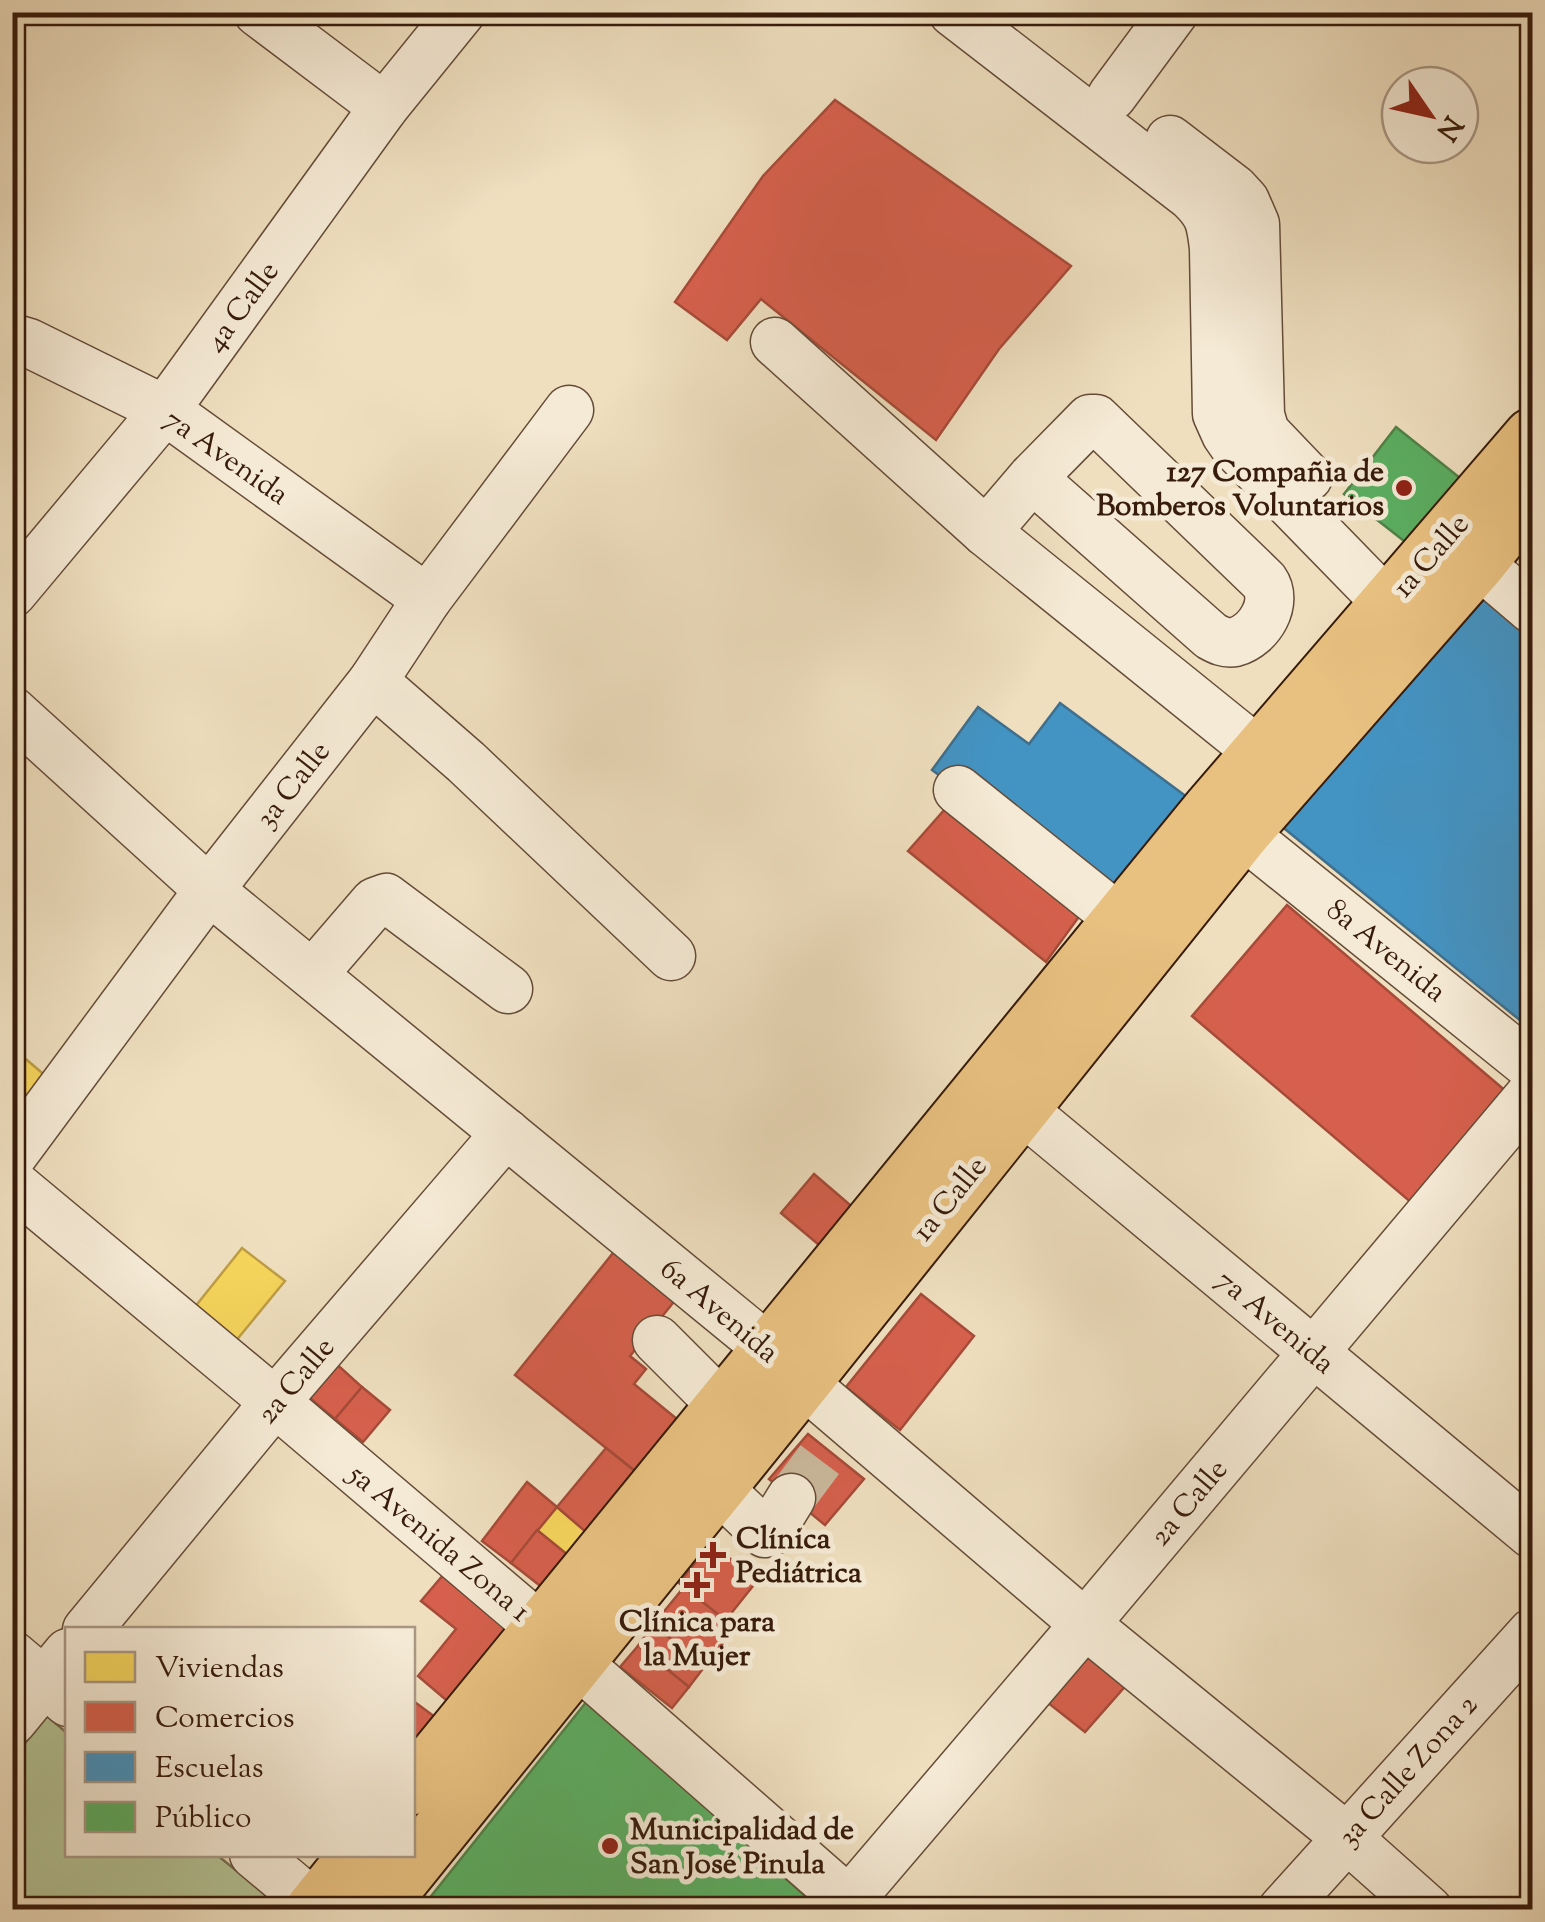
<svg xmlns="http://www.w3.org/2000/svg" width="1545" height="1922" font-family="'Sorts Mill Goudy',serif">
	<style>
		.green { fill: #b4c396; stroke: #766f50; stroke-width: 2.5 }
		.homes { fill: #f6d55c; stroke: #bd9d44; stroke-width: 2.5 }
		.shops { fill: #d6604d; stroke: #a64b39; stroke-width: 2.5 }
		.schools { fill: #4393c3; stroke: #3f6f8c; stroke-width: 2.5 }
		.public { fill: #5aae61; stroke: #508247; stroke-width: 2.5 }
		.lines { fill: none; stroke-linecap: round; stroke-linejoin: round }
		.minor-tunnel { stroke: #cab89b; stroke-width: 48; stroke-dasharray: 48 24; stroke-linecap: butt }
		.minor-casing { stroke: #654c38; stroke-width: 51 }
		.major-casing { stroke: #371b0b; stroke-width: 59 }
		.minor { stroke: #f5ead5; stroke-width: 48 }
		.major { stroke: #e8c080; stroke-width: 55 }
		.poi-dot { fill: #8f2418; stroke: #f5ead5; stroke-width: 4 }
		.labels { text-anchor: middle; stroke-width: 10; stroke-linejoin: round; paint-order: stroke }
		.street-label { font-size: 30px; fill: #371b0b; stroke: #f5ead5 }
		.poi-label { font-size: 30px; font-weight: bold; fill: #371b0b; stroke: #f5ead5; text-anchor: start }
	</style>
	<rect width="100%" height="100%" fill="#efdfbf"/>
	<filter id="stains"><feTurbulence type="fractalNoise" baseFrequency=".002" numOctaves="4"/><feColorMatrix values="0 0 0 0 .2 0 0 0 0 .09 0 0 0 0 .02 0 0 0 .5 -.17"/></filter>
	<radialGradient id="worn" r=".72"><stop offset=".6" stop-color="#630" stop-opacity="0"/><stop offset="1" stop-color="#630" stop-opacity=".3"/></radialGradient>
	<path class="green" d="M47,1716L67,1733L68,1854L217,1855L284,1909L13,1910V1758Z"/>
	<g class="homes">
		<path d="M14,1049L48,1078L12,1120V1051Z"/>
		<path d="M242,1248L285,1281L235,1342L194,1308Z"/>
		<path d="M557,1507L593,1538L574,1560L537,1530Z"/>
	</g>
	<g class="shops">
		<path d="M835,100L1071,266L999,349L936,440L761,299L727,340L675,302L763,176Z"/>
		<path d="M953,800L1086,907L1046,962L908,851Z"/>
		<path d="M1287,905L1508,1093L1413,1204L1192,1016Z"/>
		<path d="M814,1174L857,1211L825,1250L781,1213Z"/>
		<path d="M617,1248L677,1298L630,1356L646,1369L634,1384L683,1424L641,1476L515,1375Z"/>
		<path d="M921,1294L974,1336L900,1430L846,1387Z"/>
		<path d="M332,1360L362,1387L335,1419L304,1393Z"/>
		<path d="M362,1387L390,1410L363,1442L335,1419Z"/>
		<path d="M808,1434L864,1479L825,1525L769,1479Z"/>
		<path d="M606,1448L641,1476L593,1538L557,1507Z"/>
		<path d="M527,1482L557,1507L511,1563L482,1541Z"/>
		<path d="M537,1530L574,1560L548,1592L511,1563Z"/>
		<path d="M711,1543L757,1581L725,1621L679,1583Z"/>
		<path d="M444,1574L513,1631L452,1705L418,1676L456,1629L421,1601Z"/>
		<path d="M684,1587L735,1628L705,1666L653,1625Z"/>
		<path d="M653,1625L705,1666L689,1687L638,1646Z"/>
		<path d="M1086,1634L1137,1673L1085,1732L1037,1694Z"/>
		<path d="M638,1646L689,1687L672,1708L620,1667Z"/>
		<path d="M412,1700L435,1717L419,1739L412,1734Z"/>
	</g>
	<g class="schools">
		<path d="M1473,588L1532,636V1030L1280,825Z"/>
		<path d="M1060,703L1187,797L1111,902L932,770L978,707L1029,744Z"/>
	</g>
	<g class="public">
		<path d="M1396,427L1465,482L1413,548L1344,494Z"/>
		<path d="M587,1701L813,1903L808,1910H420Z"/>
	</g>
	<g class="lines">
		<path class="minor-tunnel" d="M791,1498L827,1450"/>
		<g class="minor-casing">
			<g id="minor">
				<path d="M258,12L384,107"/>
				<path d="M953,12L1191,196C1210,214 1211,223 1214,248L1217,414L1226,434L1235,447L1388,604"/>
				<path d="M1112,96L1174,12"/>
				<path d="M1170,140L1234,189L1245,201L1255,224L1260,415L1265,432L1308,477"/>
				<path d="M12,338L29,343L165,410L427,599"/>
				<path d="M775,342L986,532L1260,753"/>
				<path d="M986,532L1032,478L1090,419H1096L1264,581C1279,602 1260,635 1235,642C1226,644 1218,640 1211,636L1032,478"/>
				<path d="M1478,563L1532,609"/>
				<path d="M12,593L165,410L384,107L461,12"/>
				<path d="M373,681L466,762L671,956"/>
				<path d="M12,711L209,890L769,1349L802,1382L1085,1624L1346,1837L1428,1910"/>
				<path d="M958,790L1121,920"/>
				<path d="M1212,809L1532,1067"/>
				<path d="M313,974L375,902L386,898L508,989"/>
				<path d="M1020,1108L1532,1534"/>
				<path d="M12,1156L209,890L373,681L427,599L569,410"/>
				<path d="M12,1183L275,1402L541,1628L575,1661L859,1910"/>
				<path d="M657,1340L723,1406"/>
				<path d="M717,1487L765,1533L770,1532L791,1498"/>
				<path d="M87,1630L275,1402L506,1133"/>
				<path d="M12,1655L68,1702"/>
				<path d="M12,1721L68,1653"/>
				<path d="M254,1854L316,1906"/>
				<path d="M841,1910L1085,1624L1532,1093"/>
				<path d="M1282,1910L1532,1633"/>
			</g>
		</g>
		<g class="major-casing">
			<g id="major">
				<path d="M412,1787L1211,809L1532,436"/>
				<path d="M313,1910L358,1854"/>
				<path d="M376,1910L785,1404L1242,833L1478,563L1532,495"/>
			</g>
		</g>
		<use href="#minor" class="minor"/>
		<use href="#major" class="major"/>
	</g>
	<g class="poi-dot">
		<circle cx="1404" cy="488" r="10"/>
		<path d="M708 1540h10v10h10v10h-10v10h-10v-10h-10v-10h10z"/>
		<path d="M692 1570h10v10h10v10h-10v10h-10v-10h-10v-10h10z"/>
		<circle cx="610" cy="1846" r="10"/>
	</g>
	<g class="labels">
		<g class="street-label">
			<text transform="translate(241 306) rotate(-54)" y="10">4a Calle</text>
			<text transform="translate(227 456) rotate(35)" y="10">7a Avenida</text>
			<text transform="translate(1430 555) rotate(-49)" y="10">1a Calle</text>
			<text transform="translate(292 784) rotate(-52)" y="10">3a Calle</text>
			<text transform="translate(1387 950) rotate(39)" y="10">8a Avenida</text>
			<text transform="translate(949 1198) rotate(-51)" y="10">1a Calle</text>
			<text transform="translate(720 1310) rotate(40)" y="10">6a Avenida</text>
			<text transform="translate(1276 1321) rotate(40)" y="10">7a Avenida</text>
			<text transform="translate(295 1380) rotate(-50)" y="10">2a Calle</text>
			<text transform="translate(1188 1502) rotate(-50)" y="10">2a Calle</text>
			<text transform="translate(440 1542) rotate(40)" y="10">5a Avenida Zona 1</text>
			<text transform="translate(1407 1770) rotate(-48)" y="10">3a Calle Zona 2</text>
		</g>
		<g class="poi-label">
			<text x="1384" y="481" text-anchor="end">127 Compañia de<tspan x="1384" dy="34">Bomberos Voluntarios</tspan></text>
			<text x="736" y="1548">Clínica<tspan x="736" dy="34">Pediátrica</tspan></text>
			<text x="697" y="1631" text-anchor="middle">Clínica para<tspan x="697" dy="34">la Mujer</tspan></text>
			<text x="630" y="1839">Municipalidad de<tspan x="630" dy="34">San José Pinula</tspan></text>
		</g>
	</g>
	<rect width="1545" height="1922" fill="none" stroke="#efdfbf" stroke-width="50"/>
	<rect x="15" y="15" width="1515" height="1892" fill="none" stroke="#371b0b" stroke-width="5"/>
	<rect x="25" y="25" width="1495" height="1872" fill="none" stroke="#371b0b" stroke-width="2.5"/>
	<rect x="65" y="1627" width="350" height="230" fill="#f5ead5" stroke="#a99784" stroke-width="2.5"/>
	<rect x="85" y="1652" width="50" height="30" fill="#f6d55c" stroke="#a99784" stroke-width="2.5"/>
	<text x="155" y="1677" font-size="30" fill="#371b0b">Viviendas</text>
	<rect x="85" y="1702" width="50" height="30" fill="#d6604d" stroke="#a99784" stroke-width="2.5"/>
	<text x="155" y="1727" font-size="30" fill="#371b0b">Comercios</text>
	<rect x="85" y="1752" width="50" height="30" fill="#4393c3" stroke="#a99784" stroke-width="2.5"/>
	<text x="155" y="1777" font-size="30" fill="#371b0b">Escuelas</text>
	<rect x="85" y="1802" width="50" height="30" fill="#5aae61" stroke="#a99784" stroke-width="2.5"/>
	<text x="155" y="1827" font-size="30" fill="#371b0b">Público</text>
	<g transform="translate(1430 115) rotate(124)"><circle r="48" fill="#f5ead5" stroke="#a99784" stroke-width="2.5"/>
	<path d="M0-8L18 38L0 25L-18 38Z" fill="#8f2418"/>
	<text y="-15" font-size="28" font-weight="bold" text-anchor="middle" fill="#371b0b">N</text>
	</g>
	<rect width="100%" height="100%" filter="url(#stains)"/>
	<rect width="100%" height="100%" fill="url(#worn)"/>
</svg>
